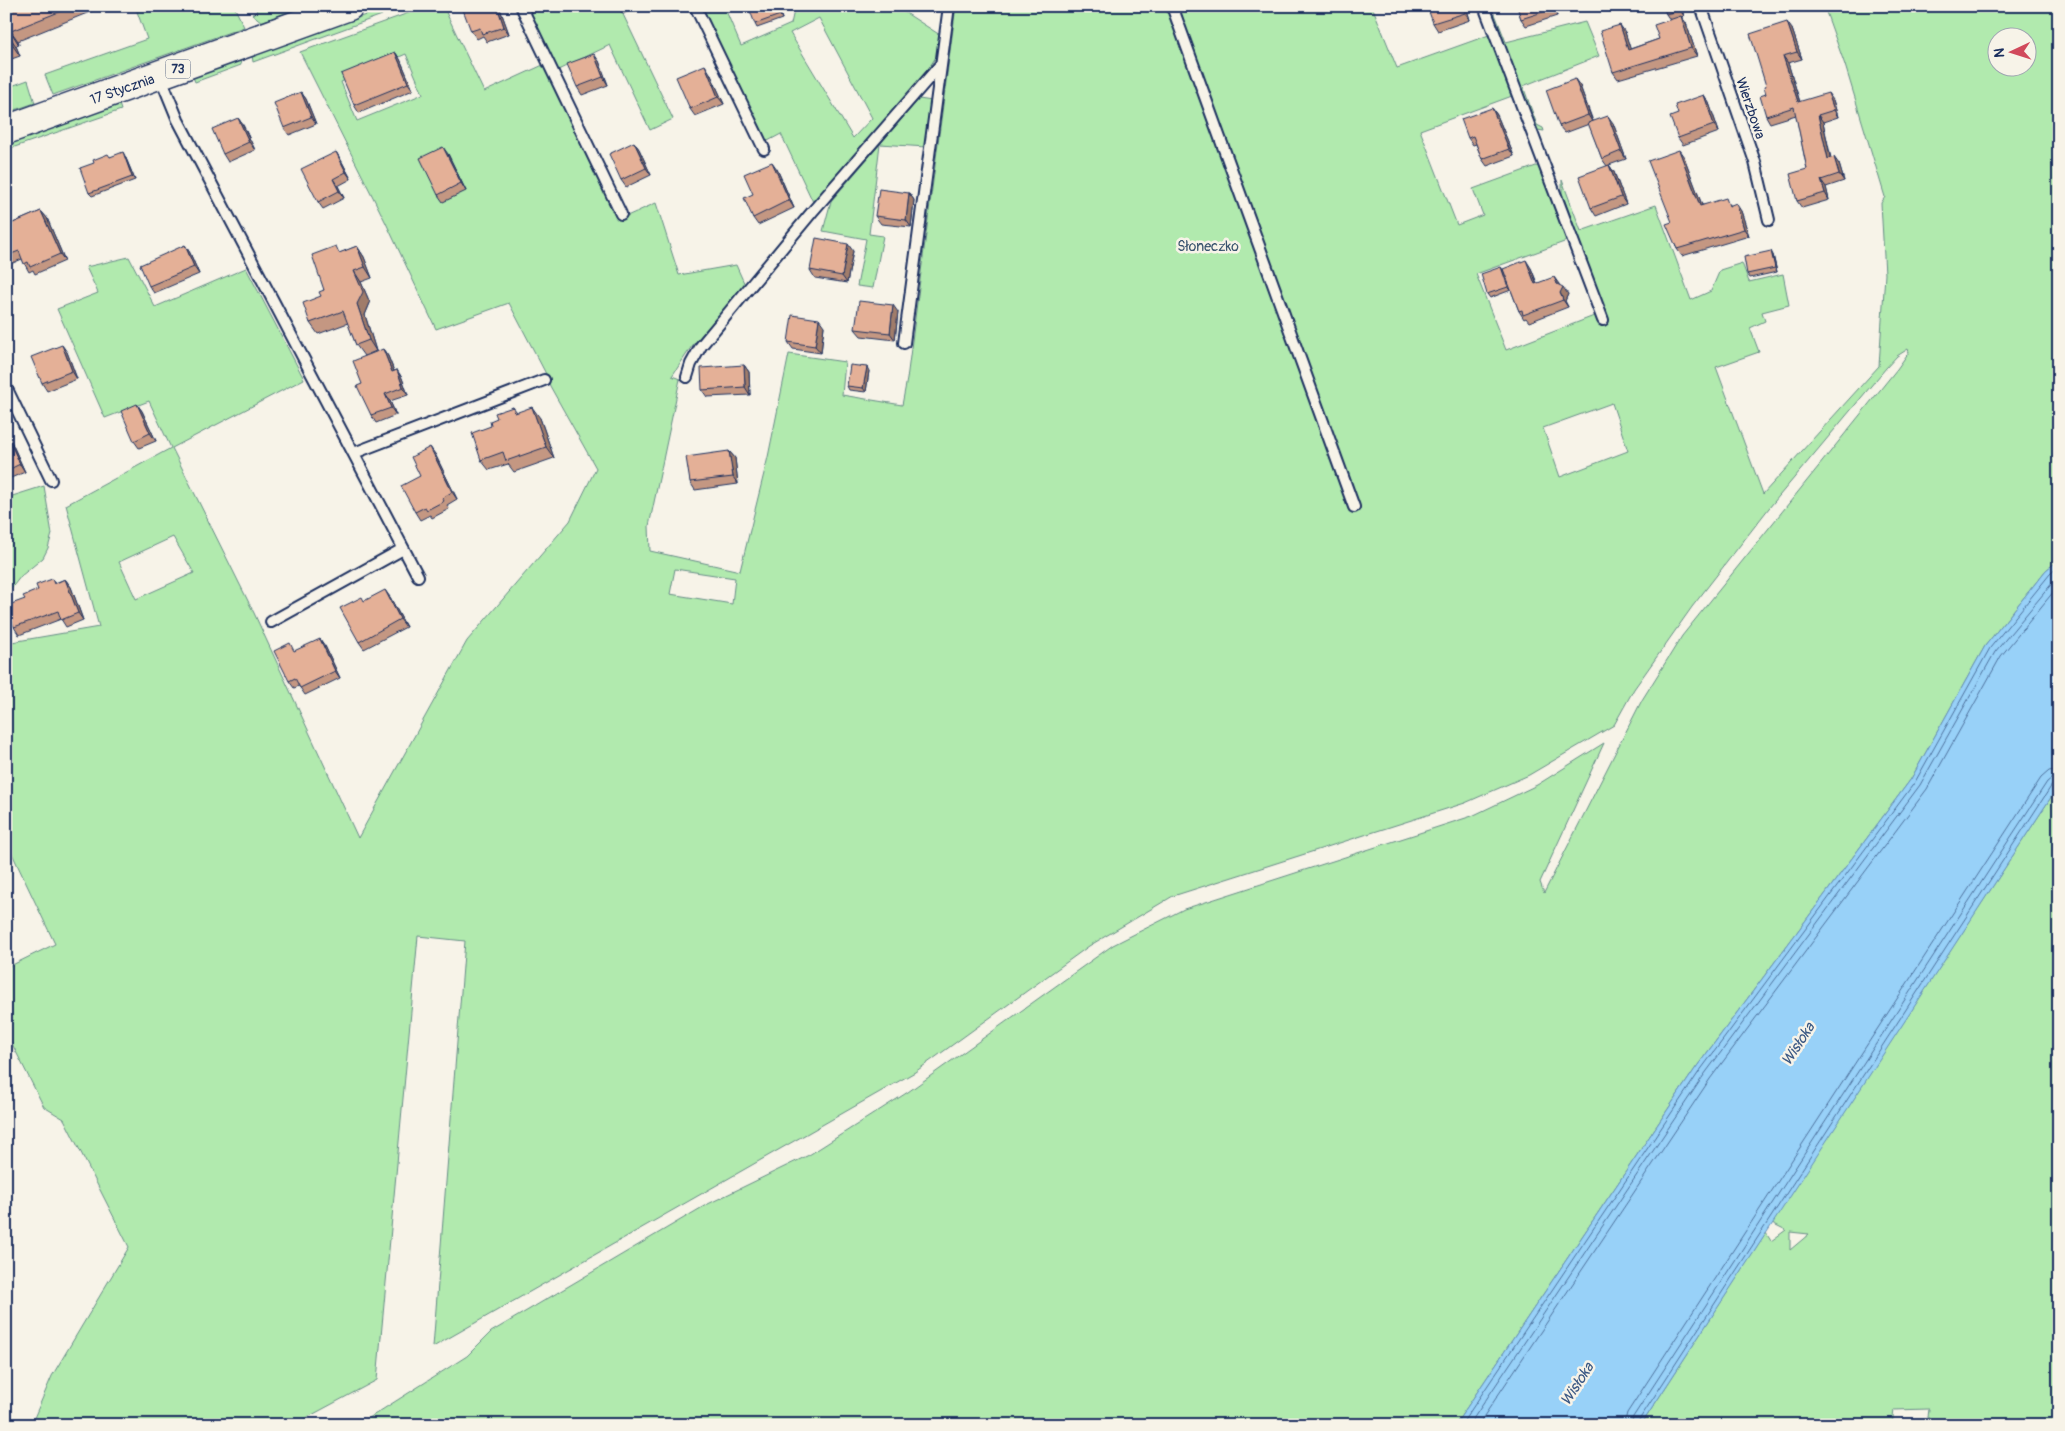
<svg xmlns="http://www.w3.org/2000/svg" width="2065" height="1431" font-family="Pangolin,sans-serif">
	<style>
		.green { fill: #b1eaae; stroke: #668c86; fill-rule: evenodd }
		.water { fill: #98d1f8; stroke: #6690ba }
		.lines { fill: none; stroke-linecap: round; stroke-linejoin: round }
		.shore { stroke: #4d709c; stroke-width: 1 }
		.service-casing { stroke: #1b2f5e; stroke-width: 14 }
		.primary-casing { stroke: #1b2f5e; stroke-width: 31 }
		.service { stroke: #f7f3e8; stroke-width: 10 }
		.primary { stroke: #f7f3e8; stroke-width: 28 }
		.wall { fill: #c49782; stroke: #1b2f5e }
		.shaded-wall { fill: #a07b6a; stroke: #1b2f5e }
		.building { fill: #e4b097; stroke: #1b2f5e }
		.labels { text-anchor: middle; stroke-width: 5; stroke-linejoin: round; paint-order: stroke }
		.shield { fill: #f7f3e8; stroke: #5d6a87; stroke-width: 1 }
		.shield-label { font-size: 12px; font-weight: bold; fill: #1b2f5e }
		.street-label { font-size: 14px; fill: #1b2f5e; stroke: #f7f3e8 }
		.park-label { font-size: 14px; fill: #39546e; stroke: #f7f3e8 }
		.water-label { font-size: 15px; font-style: italic; fill: #3a5884; stroke: #f7f3e8 }
	</style>
	<rect width="100%" height="100%" fill="#f7f3e8"/>
	<filter id="ink" filterUnits="userSpaceOnUse"><feTurbulence type="fractalNoise" baseFrequency=".02" numOctaves="2"/><feDisplacementMap in="SourceGraphic" scale="10" xChannelSelector="R" yChannelSelector="G"/><feConvolveMatrix kernelMatrix="1 2 1 2 8 2 1 2 1" color-interpolation-filters="sRGB"/></filter>
	<g filter="url(#ink)">
		<g class="green">
			<path d="M135,6H234L244,27L53,95L45,75L147,39Z"/>
			<path d="M255,6H305L262,22L252,14L257,12Z"/>
			<path d="M428,6H443L484,92L543,65L618,220L656,203L679,275L736,265L745,285L692,346L672,376L680,379L649,526L650,551L740,571L768,457L789,354L845,362L842,395L902,405L907,379L956,6H1372L1397,68L1489,35L1512,96L1420,130L1457,225L1483,215L1473,189L1536,166L1540,167L1567,241L1476,274L1506,350L1594,316L1596,315L1600,323L1608,320L1562,193V180L1581,231L1656,205L1691,300L1711,291L1720,270L1742,263L1749,282L1783,274L1789,305L1762,312L1765,321L1750,328L1759,352L1716,367L1763,494L1879,366L1885,274L1881,203L1885,197L1845,65L1826,12L1851,6H2059V560L2046,570L1985,646L1911,779L1695,1069L1455,1425H358L467,1356L491,1332L706,1205L809,1155L908,1092L1113,945L1184,909L1472,816L1537,785L1604,743L1540,882L1544,893L1642,700L1682,636L1897,369L1909,352L1908,349L1897,356L1886,368L1769,508L1692,607L1634,689L1614,725L1529,775L1465,803L1173,896L1089,946L915,1072L433,1347L465,941L418,936L377,1380L293,1425H31L52,1376L129,1247L64,1119L44,1107L6,1032V968L55,944L6,841V643L99,627L66,505L171,448L149,401L105,418L57,309L98,293L86,267L129,257L155,307L246,268L304,379L172,448L254,613L358,838L467,641L570,521L596,468L550,386L545,372L509,303L436,329L386,223L300,52ZM1998,38H2028V68H1998ZM406,54L423,94L357,121L341,82ZM1612,403L1628,451L1560,477L1543,428ZM173,537L194,573L136,599L119,562ZM675,569L735,578L732,604L670,594Z"/>
			<path d="M527,6H619L673,119L650,130L610,45L556,71Z"/>
			<path d="M702,6H724L741,46L791,24L795,6H895L940,35L938,54L917,86L813,202L781,134L766,142ZM819,18L872,118L853,138L790,33Z"/>
			<path d="M380,10L382,15L253,62L252,55Z"/>
			<path d="M1495,14L1506,42L1585,22L1599,56L1523,86L1537,125L1543,128L1544,131L1537,130L1519,88L1493,16Z"/>
			<path d="M240,60L241,65L195,82L193,77Z"/>
			<path d="M28,80L35,103L6,113V88Z"/>
			<path d="M919,99L932,101L926,147L880,144L869,234L883,236L873,288L857,286L866,239L823,231L831,201Z"/>
			<path d="M119,104L121,110L6,150V144Z"/>
			<path d="M44,486L52,534L48,548L43,558L21,576L6,595V498Z"/>
			<path d="M2059,785V1425H1927L1929,1409L1894,1410L1892,1425H1641L1766,1233L1771,1241L1786,1230L1772,1223ZM1790,1232L1809,1234L1790,1250Z"/>
		</g>
		<path class="water" d="M2059,560V785L1641,1425H1455L1695,1069L1911,779L1985,646L2046,570Z"/>
		<g class="lines">
			<g class="shore">
				<path d="M1461,1425L1699,1072L1915,782L1990,648L2050,574L2059,566"/>
				<path d="M1469,1425L1704,1075L1920,785L1995,652L2059,575"/>
				<path d="M1478,1425L1710,1079L1927,789L2001,656L2059,585"/>
				<path d="M1624,1425L1627,1413L2041,778L2049,771L2059,769"/>
				<path d="M1631,1425L1633,1417L2003,849L2047,782L2052,778L2059,776"/>
				<path d="M1638,1425L1639,1420L2052,785L2059,783"/>
			</g>
			<g class="service-casing">
				<g id="service">
					<path d="M521,6L621,214"/>
					<path d="M695,6L764,149"/>
					<path d="M1172,6L1354,507"/>
					<path d="M1484,6L1603,320"/>
					<path d="M1701,6L1755,162L1769,220"/>
					<path d="M160,76L178,120L418,576"/>
					<path d="M904,343L949,6"/>
					<path d="M687,377L691,364L701,346L812,212L941,64"/>
					<path d="M6,387L51,480"/>
					<path d="M354,453L544,380"/>
					<path d="M271,622L403,549"/>
				</g>
			</g>
			<g class="primary-casing">
				<path id="primary" d="M6,130L349,6"/>
			</g>
			<use href="#service" class="service"/>
			<use href="#primary" class="primary"/>
		</g>
		<g class="wall">
			<path d="M6,6H102V7L18,41L19,45L16,46L20,56L6,61Z"/>
			<path d="M499,6L509,34L487,42L483,36L477,39L471,31Z"/>
			<path d="M618,6H640L623,14Z"/>
			<path d="M778,6L782,19L757,28L755,24Z"/>
			<path d="M1466,6L1470,20L1438,31L1433,23Z"/>
			<path d="M1517,6H1554L1557,16L1526,26L1521,19Z"/>
			<path d="M1663,6H1681L1684,16L1681,17L1686,23L1697,56L1618,79L1613,72L1625,32L1630,49L1659,39L1670,20L1666,14Z"/>
			<path d="M1792,29L1802,59L1788,63L1800,102L1833,100L1838,117L1823,122L1831,158L1839,164L1844,181L1826,187L1829,200L1802,208L1797,201L1807,169L1796,115L1770,123L1766,116V94Z"/>
			<path d="M395,52L400,59L413,90L359,113L354,105Z"/>
			<path d="M599,61L608,85L582,95L577,87Z"/>
			<path d="M710,73L724,104L695,116L690,109Z"/>
			<path d="M1580,86L1593,121L1613,123L1626,159L1609,165L1614,172L1626,204L1596,216L1591,208L1607,166L1602,159L1589,124L1565,133L1559,126Z"/>
			<path d="M301,92L306,99L316,124L289,135L284,128Z"/>
			<path d="M1704,95L1709,103L1719,132L1683,145L1678,138V114Z"/>
			<path d="M1492,108L1497,115L1514,156L1487,166L1482,159L1476,144L1473,145L1468,138Z"/>
			<path d="M238,118L243,125L255,150L228,162L223,154Z"/>
			<path d="M634,142L639,149L651,175L626,187L621,180Z"/>
			<path d="M336,152L341,160L351,179L338,186L344,198L323,209L318,202Z"/>
			<path d="M448,154L466,191L443,202L438,195Z"/>
			<path d="M125,156L135,180L92,196L89,193L110,157Z"/>
			<path d="M1684,157L1702,205H1731L1741,211L1749,236L1682,256L1677,249L1672,222Z"/>
			<path d="M777,169L794,208L758,225L753,218V194Z"/>
			<path d="M909,193L914,200L911,227L881,224L875,216Z"/>
			<path d="M41,211L47,218L65,261L35,274L33,270L29,272L22,259L6,266V226Z"/>
			<path d="M185,245L190,253L199,274L154,293L149,286Z"/>
			<path d="M357,246L364,257L372,278L361,282L370,303L365,315L376,351L364,356L356,345L348,323L318,334L310,323L321,296L340,253Z"/>
			<path d="M853,251L847,283L815,278L810,270Z"/>
			<path d="M1773,255L1777,272L1750,278L1747,274Z"/>
			<path d="M1531,268L1537,283L1559,285L1568,294L1565,301L1568,307L1529,322L1526,318L1524,319L1519,311L1511,290L1490,298L1487,294L1503,270Z"/>
			<path d="M898,312L895,340L861,336L855,329Z"/>
			<path d="M824,326L821,353L793,349L788,342Z"/>
			<path d="M383,349L388,356L394,371L397,370L402,378L408,395L390,401L396,415L376,423L371,415L362,384Z"/>
			<path d="M67,352L77,379L47,391L42,383Z"/>
			<path d="M744,365L749,372L750,395L707,397L702,390Z"/>
			<path d="M869,371L866,392L849,390L847,386Z"/>
			<path d="M137,404L142,411L156,441L139,448L134,441Z"/>
			<path d="M513,407L517,412L540,418L554,458L514,472L508,464L489,470L481,460L491,426L497,418Z"/>
			<path d="M6,433L10,439L25,472L6,480Z"/>
			<path d="M729,451L735,458L738,484L695,490L690,482Z"/>
			<path d="M435,454L457,499L447,505L449,509L432,518L430,515L420,520L415,512L420,476Z"/>
			<path d="M52,579L55,583L65,579L71,587L83,620L66,627L61,619L19,635L14,627L25,599Z"/>
			<path d="M390,597L406,627L364,649L359,642L365,601Z"/>
			<path d="M325,646L340,678L305,695L299,686L294,688L289,681L295,651Z"/>
		</g>
		<g class="shaded-wall">
			<path d="M497,6H499L509,34L504,27Z"/>
			<path d="M777,6H778L782,19L780,15Z"/>
			<path d="M1463,6H1466L1470,20L1465,13Z"/>
			<path d="M1551,6H1554L1557,16L1552,9Z"/>
			<path d="M1679,6H1681L1684,16L1680,10Z"/>
			<path d="M1681,16L1686,23L1697,56L1691,48Z"/>
			<path d="M1787,22L1792,29L1802,59L1797,52Z"/>
			<path d="M1620,25L1625,32L1633,57L1628,50Z"/>
			<path d="M11,31L18,41L19,45L13,35Z"/>
			<path d="M10,37L16,46L20,56L13,46Z"/>
			<path d="M395,52L400,59L413,90L408,83Z"/>
			<path d="M594,54L599,61L608,85L603,77Z"/>
			<path d="M1783,56L1788,63L1802,109L1798,102Z"/>
			<path d="M705,65L710,73L724,104L718,97Z"/>
			<path d="M1575,79L1580,86L1593,123L1588,115Z"/>
			<path d="M301,92L306,99L316,124L311,117Z"/>
			<path d="M1828,93L1833,100L1838,117L1834,110Z"/>
			<path d="M1704,95L1709,103L1719,132L1714,125Z"/>
			<path d="M1492,108L1497,115L1514,156L1509,149Z"/>
			<path d="M1818,115L1823,122L1832,166L1828,159Z"/>
			<path d="M1608,116L1613,123L1626,159L1621,151Z"/>
			<path d="M238,118L243,125L255,150L249,142Z"/>
			<path d="M634,142L639,149L651,175L646,168Z"/>
			<path d="M443,147L448,154L466,191L461,183Z"/>
			<path d="M1679,150L1684,157L1705,213L1700,206Z"/>
			<path d="M123,152L125,156L135,180L132,177Z"/>
			<path d="M336,152L341,160L351,179L346,172Z"/>
			<path d="M1834,157L1839,164L1844,181L1839,174Z"/>
			<path d="M772,162L777,169L794,208L789,200Z"/>
			<path d="M1609,165L1614,172L1626,204L1621,197Z"/>
			<path d="M333,179L338,186L344,198L339,191Z"/>
			<path d="M1821,180L1826,187L1829,200L1825,193Z"/>
			<path d="M909,193L914,200L911,227L906,220Z"/>
			<path d="M1736,203L1741,211L1749,236L1744,229Z"/>
			<path d="M41,211L47,218L65,261L60,254Z"/>
			<path d="M848,244L853,251L847,283L842,276Z"/>
			<path d="M185,245L190,253L199,274L194,267Z"/>
			<path d="M357,246L364,257L372,278L365,267Z"/>
			<path d="M1771,251L1773,255L1777,272L1775,268Z"/>
			<path d="M1526,260L1531,268L1540,292L1535,284Z"/>
			<path d="M1501,267L1504,271L1511,290L1508,287Z"/>
			<path d="M354,271L361,282L370,303L365,315L376,351L369,340L357,304Z"/>
			<path d="M1554,277L1559,284L1561,290L1563,287L1568,294L1565,301L1568,307L1563,300Z"/>
			<path d="M893,305L898,312L895,340L890,333Z"/>
			<path d="M819,319L824,326L821,353L815,346Z"/>
			<path d="M62,345L67,352L77,379L72,371Z"/>
			<path d="M383,349L388,356L397,379L392,372Z"/>
			<path d="M744,365L749,372L750,395L745,387Z"/>
			<path d="M867,367L869,371L866,392L863,388Z"/>
			<path d="M397,370L402,378L408,395L403,387Z"/>
			<path d="M385,394L390,401L396,415L391,408Z"/>
			<path d="M137,404L142,411L156,441L150,433Z"/>
			<path d="M532,407L540,418L554,458L546,447Z"/>
			<path d="M6,433L10,439L25,472L20,464Z"/>
			<path d="M430,447L435,454L457,499L452,492Z"/>
			<path d="M729,451L735,458L738,484L733,477Z"/>
			<path d="M65,579L71,587L83,620L78,613Z"/>
			<path d="M385,590L390,597L406,627L400,619Z"/>
			<path d="M320,639L325,646L340,678L335,671Z"/>
		</g>
		<g class="building">
			<path d="M6,6H74L11,31L13,35L10,37L13,46L6,49Z"/>
			<path d="M464,6H497L504,27L482,34L480,28L471,31L462,7Z"/>
			<path d="M754,6H777L780,15L755,24L749,8Z"/>
			<path d="M1427,6H1463L1465,13L1433,23Z"/>
			<path d="M1517,6H1551L1552,9L1521,19Z"/>
			<path d="M1663,6H1679L1680,10L1666,14Z"/>
			<path d="M1681,16L1691,48L1613,72L1600,31L1620,25L1628,50L1659,39L1654,25Z"/>
			<path d="M1787,22L1797,52L1783,56L1798,102L1828,93L1834,110L1818,115L1828,159L1834,157L1839,174L1821,180L1825,193L1797,201L1790,174L1807,169L1794,107L1766,116L1760,96L1766,94L1764,87L1766,86L1750,34Z"/>
			<path d="M395,52L408,83L354,105L341,74Z"/>
			<path d="M594,54L603,77L577,87L567,64Z"/>
			<path d="M705,65L718,97L690,109L676,77Z"/>
			<path d="M1575,79L1588,115L1559,126L1546,90Z"/>
			<path d="M301,92L311,117L284,128L274,103Z"/>
			<path d="M1704,95L1714,125L1678,138L1670,117L1678,114L1675,105Z"/>
			<path d="M1492,108L1509,149L1482,159L1473,136L1468,138L1461,119Z"/>
			<path d="M1608,116L1621,151L1602,159L1588,123Z"/>
			<path d="M238,118L249,142L223,154L212,129Z"/>
			<path d="M634,142L646,168L621,180L609,154Z"/>
			<path d="M443,147L461,183L438,195L420,158Z"/>
			<path d="M1679,150L1700,206L1726,198L1729,206L1736,203L1744,229L1677,249L1666,224L1672,222L1648,161Z"/>
			<path d="M123,152L132,177L89,193L80,168L94,163L93,160L108,154L110,157Z"/>
			<path d="M336,152L346,172L333,179L339,191L318,202L301,169Z"/>
			<path d="M772,162L789,200L753,218L744,198L753,194L744,174Z"/>
			<path d="M1609,165L1621,197L1591,208L1579,176Z"/>
			<path d="M879,189L909,193L906,220L875,216Z"/>
			<path d="M41,211L60,254L30,267L28,262L24,264L19,251L6,256V226Z"/>
			<path d="M816,238L848,244L842,276L810,270Z"/>
			<path d="M185,245L194,267L149,286L140,265Z"/>
			<path d="M336,246L339,253L357,246L365,267L354,271L363,292L357,304L369,340L356,345L343,311L310,323L303,303L321,296L319,292L324,290L312,255Z"/>
			<path d="M1771,251L1775,268L1747,274L1744,257Z"/>
			<path d="M1526,260L1535,284L1554,277L1557,284L1563,287L1560,293L1563,300L1523,315L1522,310L1519,311L1503,269Z"/>
			<path d="M1501,267L1508,287L1487,294L1481,274Z"/>
			<path d="M859,301L893,305L890,333L855,329Z"/>
			<path d="M792,315L819,319L815,346L788,342Z"/>
			<path d="M62,345L72,371L42,383L31,357Z"/>
			<path d="M383,349L392,372L397,370L403,387L385,394L391,408L371,415L357,386L362,384L353,361Z"/>
			<path d="M744,365L745,387L702,390L701,368Z"/>
			<path d="M850,365L867,367L863,388L847,386Z"/>
			<path d="M137,404L150,433L134,441L121,411Z"/>
			<path d="M513,407L515,413L532,407L546,447L506,461L503,452L481,460L472,433L491,426L490,421L497,418L495,413Z"/>
			<path d="M6,434L20,464L6,471Z"/>
			<path d="M430,447L452,492L442,498L444,501L427,510L425,507L415,512L401,486L420,476L411,457Z"/>
			<path d="M729,451L733,477L690,482L686,457Z"/>
			<path d="M52,579L54,584L65,579L78,613L61,620L58,611L14,627L6,606L25,599L23,596L38,590L36,585Z"/>
			<path d="M385,590L400,619L359,642L340,608L362,597L364,601Z"/>
			<path d="M320,639L335,671L300,688L295,678L289,681L274,651L290,643L294,651Z"/>
		</g>
	</g>
	<g class="labels">
		<rect class="shield" x="165.5" y="59.5" width="25" height="19" rx="4"/>
		<g class="shield-label">
			<text x="178" y="73">73</text>
		</g>
		<g class="street-label">
			<text transform="translate(122 89) rotate(-19)" y="5">17 Stycznia</text>
			<text transform="translate(1751 108) rotate(71)" y="5">Wierzbowa</text>
		</g>
		<g class="park-label">
			<text x="1208" y="251">Słoneczko</text>
		</g>
		<g class="water-label">
			<text transform="translate(1798 1044) rotate(-57)" y="5">Wisłoka</text>
			<text transform="translate(1577 1384) rotate(-57)" y="5">Wisłoka</text>
		</g>
	</g>
	<rect width="2065" height="1431" fill="none" stroke="#f7f3e8" stroke-width="25"/>
	<rect x="12" y="12" width="2040" height="1406" fill="none" stroke="#1b2f5e" stroke-width="2" filter="url(#ink)"/>
	<g transform="translate(2012 52) rotate(266)"><circle r="24" fill="#f7f3e8" stroke="#9fa5b1"/>
	<path d="M0-4L9 19L0 12L-9 19Z" fill="#d1495b"/>
	<text y="-8" font-size="14" font-weight="bold" text-anchor="middle" fill="#1b2f5e">N</text>
	</g>
</svg>
